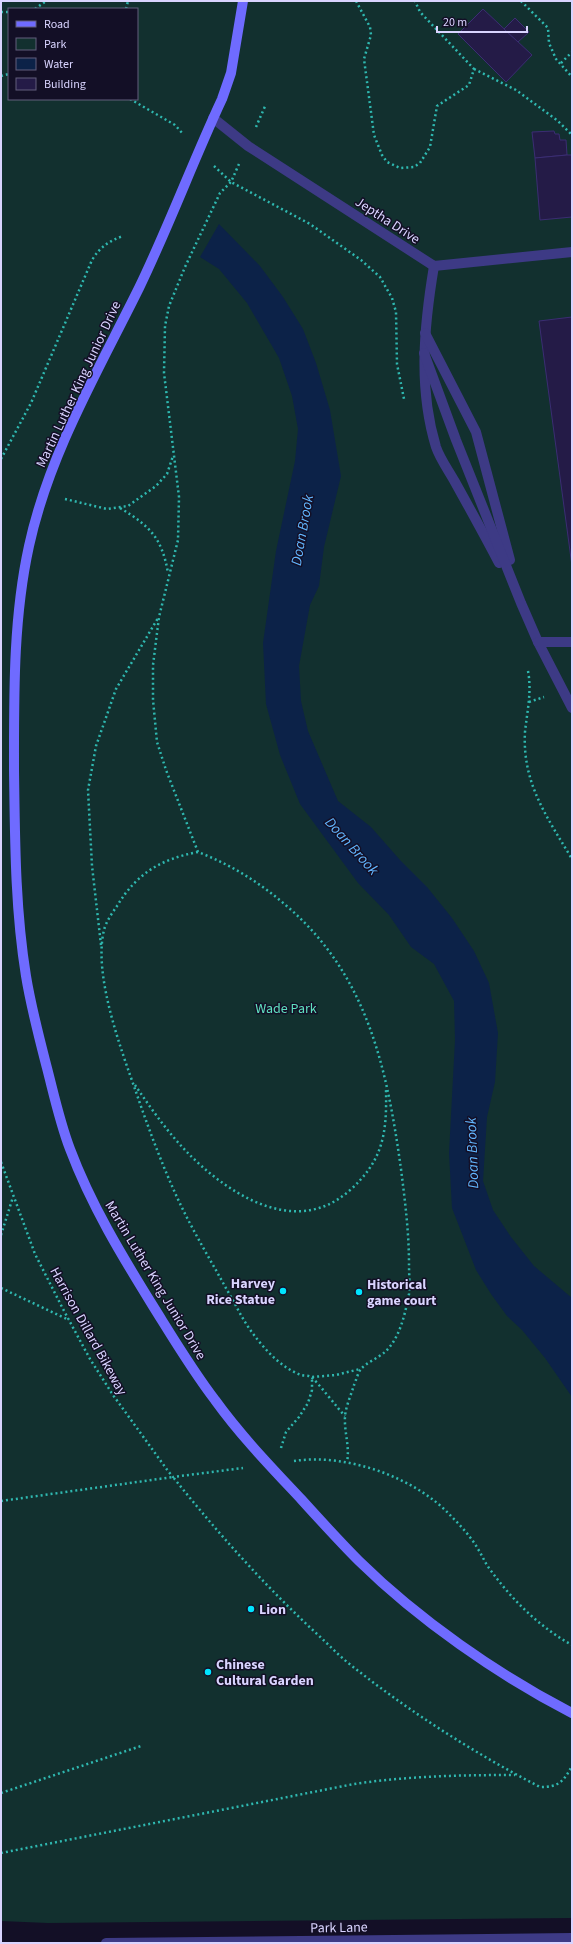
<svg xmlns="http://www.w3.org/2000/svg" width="573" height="1944" font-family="'Source Sans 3',sans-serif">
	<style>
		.green { fill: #12302f; fill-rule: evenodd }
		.water { fill: #0c2248 }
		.building { fill: #241b47; stroke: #3b2d73 }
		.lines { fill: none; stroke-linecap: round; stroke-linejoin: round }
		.path { stroke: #2fb8b0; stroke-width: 2.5; stroke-dasharray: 2 3; stroke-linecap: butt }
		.service { stroke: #3d3a85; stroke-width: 10 }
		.minor { stroke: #3d3a85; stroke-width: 10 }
		.secondary { stroke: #6f6bff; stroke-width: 10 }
		.poi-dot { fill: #00e5ff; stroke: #130f26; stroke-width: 1.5 }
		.labels { text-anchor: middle; stroke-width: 3; stroke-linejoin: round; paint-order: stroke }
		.street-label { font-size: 14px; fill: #d9d4ff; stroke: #130f26 }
		.park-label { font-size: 14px; fill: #5fe0c0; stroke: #130f26 }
		.poi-label { font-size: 14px; font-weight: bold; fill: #d9d4ff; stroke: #130f26; text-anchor: start }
		.water-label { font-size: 15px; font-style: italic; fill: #62b6ff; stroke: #130f26 }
	</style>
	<rect width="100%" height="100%" fill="#130f26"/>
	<path class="green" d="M1,1H572V1918L48,1923L1,1921ZM9,9H137V99H9Z"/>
	<path class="water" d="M219,224L260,266L283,297L303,329L316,363L330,410L341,476L324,547L319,586L310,605L299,666L301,701L308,731L338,801L371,827L400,860L427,887L452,918L474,951L489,983L498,1033L495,1082L487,1117L483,1181L493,1210L511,1237L534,1266L572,1298V1397L545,1358L522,1330L507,1316L491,1294L476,1270L452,1208L449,1153L455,1040L454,1001L434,964L411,947L389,915L358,883L300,804L280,755L266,704L263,643L276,551L295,461L298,429L292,396L279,358L247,303L219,269L200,257Z"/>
	<g class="building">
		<path d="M483,9L532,55L506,82L458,34Z"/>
		<path d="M515,18L529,32L518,42L504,29Z"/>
		<path d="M554,131L555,134H559L560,140H566L567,155L535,158L532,132Z"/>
		<path d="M567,155H572V217L540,220L535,158Z"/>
		<path d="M572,317V566L539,321Z"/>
	</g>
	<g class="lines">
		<g class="path">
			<path d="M356,1L370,27L371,35L364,59L374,135L382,155L387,162L400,168L414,167L420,163L430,147L437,106L469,85L474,69L420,12L415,1"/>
			<path d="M521,1L548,28L549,43L556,59L572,77"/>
			<path d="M35,9L46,1"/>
			<path d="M126,9L128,1"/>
			<path d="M1,12H9"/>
			<path d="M561,63L572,52"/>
			<path d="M474,69L516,90L558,121L572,135"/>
			<path d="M1,76L9,74"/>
			<path d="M130,99L175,125L183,134"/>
			<path d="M256,127L266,104"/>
			<path d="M239,164L231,182L220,193L185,267L169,306L165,326L164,373L179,497L178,540L159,617L153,665V700L157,742L166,770L198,852C232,865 262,884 289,908C368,977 387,1069 401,1169C405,1201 409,1232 409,1265C409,1274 410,1285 409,1294C405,1314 400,1338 385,1352C378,1358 366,1363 361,1369C358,1372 356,1381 354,1385C351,1395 346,1406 345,1416C344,1432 350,1447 347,1462"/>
			<path d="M214,166L231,182L310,224L361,260L380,277L392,298L396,312L397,364L404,399"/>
			<path d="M1,459L31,403L92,260C100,247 109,241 123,236"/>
			<path d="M65,499L107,509L128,506L156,486L167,474L173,456"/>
			<path d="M120,508C150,526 162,538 168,573"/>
			<path d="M528,671C532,692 527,712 525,732C522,783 547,817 572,859"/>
			<path d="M529,702L544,697"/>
			<path d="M198,852C161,859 137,873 117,906C112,913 106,922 104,930C93,975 121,1049 136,1092C148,1127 161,1162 176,1195C191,1228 210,1259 227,1290C236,1305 243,1321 254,1335C266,1351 282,1368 301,1375C304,1376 308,1375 311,1377C316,1380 339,1410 345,1416"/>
			<path d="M101,945L92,866L88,790L96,746L116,689L158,618"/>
			<path d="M135,1085C150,1107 166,1130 185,1150C225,1192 294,1239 349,1191C383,1161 387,1134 386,1090"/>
			<path d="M1,1162L35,1254L63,1309L90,1359L113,1395L168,1471L173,1477L243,1468"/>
			<path d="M1,1235L13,1197"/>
			<path d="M1,1288L69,1320"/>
			<path d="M281,1448L286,1432L299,1417L308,1403L312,1390V1377L336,1375L360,1369"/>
			<path d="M294,1461C346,1453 415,1477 451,1516C461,1526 471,1537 478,1549C483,1557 486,1565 492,1572C513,1601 541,1628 572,1645"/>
			<path d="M1,1501L173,1477C217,1532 264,1585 316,1633C328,1644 339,1656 352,1666C410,1712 474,1753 540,1787C559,1787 563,1782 572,1766"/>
			<path d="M1,1793L141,1746"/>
			<path d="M1,1853L354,1784C408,1776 461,1775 515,1775"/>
		</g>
		<g class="service">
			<path d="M434,266C424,326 418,388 436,447C440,459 449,471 455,482C470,509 485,536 499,563"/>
			<path d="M425,333L476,432L510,560"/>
			<path d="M424,353L456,440L521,603L538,642L572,708"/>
			<path d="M538,642H572"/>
		</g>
		<g class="minor">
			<path d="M213,118L248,146L434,266L572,252"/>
			<path d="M106,1943L572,1938"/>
		</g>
		<path class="secondary" d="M243,1L231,73L222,99C193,161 169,226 139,288C98,371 49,454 29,546C13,619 14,695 14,770C15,839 15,908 26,976C31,1007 39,1037 47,1068C54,1095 60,1123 70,1149C91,1205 122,1256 153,1306C173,1338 192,1370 215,1400C241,1436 271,1467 301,1499C320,1520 339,1541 359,1561C418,1619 498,1675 572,1713"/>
	</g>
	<g class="poi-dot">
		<circle cx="283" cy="1291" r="4"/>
		<circle cx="359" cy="1292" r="4"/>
		<circle cx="251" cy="1609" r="4"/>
		<circle cx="208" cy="1672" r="4"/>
	</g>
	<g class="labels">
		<g class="street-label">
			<text transform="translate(388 220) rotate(33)" y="5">Jeptha Drive</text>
			<text transform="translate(78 384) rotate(-65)" y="5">Martin Luther King Junior Drive</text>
			<text transform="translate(156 1280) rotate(59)" y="5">Martin Luther King Junior Drive</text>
			<text transform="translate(89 1331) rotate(61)" y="5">Harrison Dillard Bikeway</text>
			<text transform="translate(339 1927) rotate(-1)" y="5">Park Lane</text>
		</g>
		<g class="park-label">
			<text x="286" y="1013">Wade Park</text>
		</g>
		<g class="poi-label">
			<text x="275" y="1288" text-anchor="end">Harvey<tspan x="275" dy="16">Rice Statue</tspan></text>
			<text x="367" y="1289">Historical<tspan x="367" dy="16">game court</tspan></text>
			<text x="259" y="1614">Lion</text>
			<text x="216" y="1669">Chinese<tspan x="216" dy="16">Cultural Garden</tspan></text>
		</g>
		<g class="water-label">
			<text transform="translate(302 530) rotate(-80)" y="5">Doan Brook</text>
			<text transform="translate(352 846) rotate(48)" y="5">Doan Brook</text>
			<text transform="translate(472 1153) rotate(-92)" y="5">Doan Brook</text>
		</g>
	</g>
	<rect width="573" height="1944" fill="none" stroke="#d9d4ff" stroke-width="4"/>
	<rect x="8" y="8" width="130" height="92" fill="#130f26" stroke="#625e7d"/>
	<rect x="16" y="21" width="20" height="6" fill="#6f6bff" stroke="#625e7d"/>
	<text x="44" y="28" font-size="12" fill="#d9d4ff">Road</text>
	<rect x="16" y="38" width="20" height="12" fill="#12302f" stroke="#625e7d"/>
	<text x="44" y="48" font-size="12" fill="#d9d4ff">Park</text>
	<rect x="16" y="58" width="20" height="12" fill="#0c2248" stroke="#625e7d"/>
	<text x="44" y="68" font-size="12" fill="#d9d4ff">Water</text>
	<rect x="16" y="78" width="20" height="12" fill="#241b47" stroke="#625e7d"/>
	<text x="44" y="88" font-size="12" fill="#d9d4ff">Building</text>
	<path d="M437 26v6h90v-6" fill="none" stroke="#d9d4ff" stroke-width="2"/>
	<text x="443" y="26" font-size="12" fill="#d9d4ff" stroke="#130f26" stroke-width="3" paint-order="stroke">20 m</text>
</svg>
